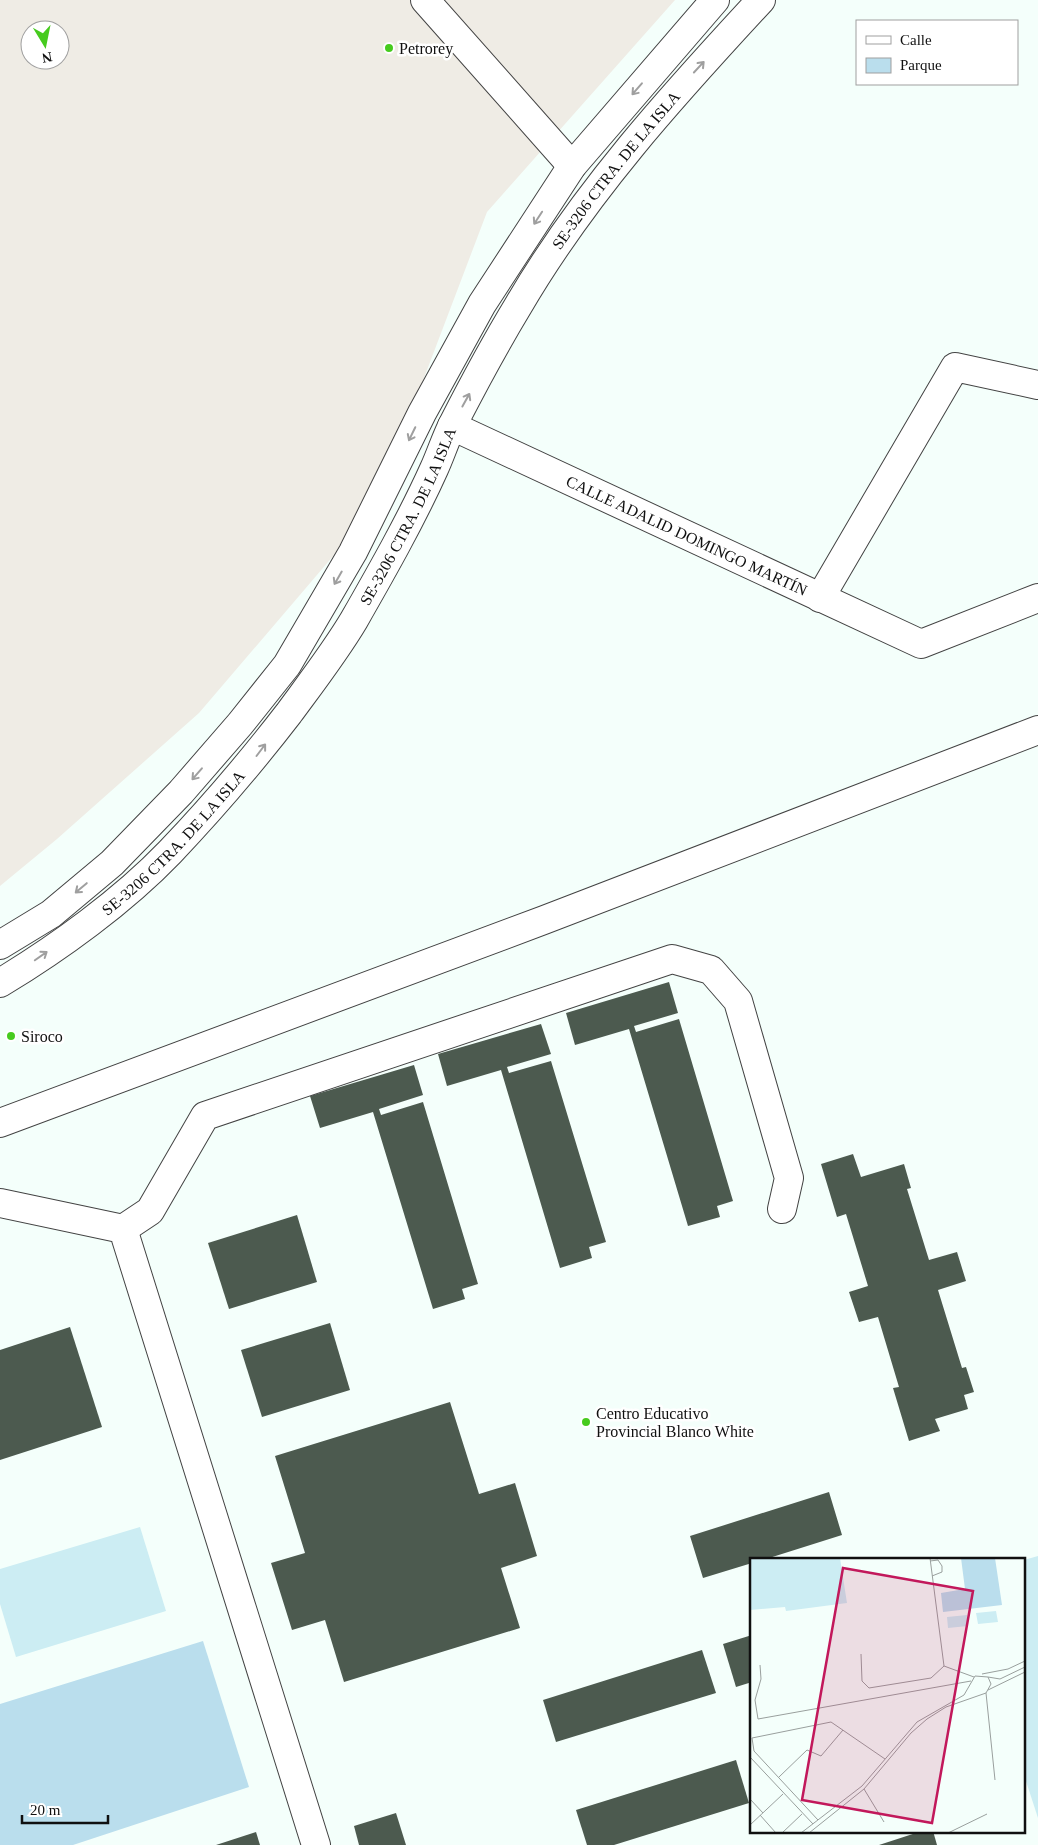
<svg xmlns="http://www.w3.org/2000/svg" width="1038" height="1845" font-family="Georgia,serif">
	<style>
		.industrial { fill: #efece5; fill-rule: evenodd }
		.green { fill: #badeed }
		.pitch { fill: #ccedf3 }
		.building { fill: #4c5a4f }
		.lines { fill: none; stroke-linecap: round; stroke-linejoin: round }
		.minor-casing { stroke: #434343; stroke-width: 30 }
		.minor { stroke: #fff; stroke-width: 28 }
		.oneway { stroke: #9f9f9f }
		.poi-dot { fill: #46cb1e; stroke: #fff; stroke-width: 2 }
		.labels { text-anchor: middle; stroke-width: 5; stroke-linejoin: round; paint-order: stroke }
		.poi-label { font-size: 16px; fill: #101010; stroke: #fff; text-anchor: start }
		.street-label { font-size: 16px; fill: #101010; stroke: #fff }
		.inset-road { fill: none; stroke: #999f9d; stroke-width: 1 }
		.view { fill: #c2185b; fill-opacity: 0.15; stroke: #c2185b; stroke-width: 2.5 }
		.inset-edge { fill: none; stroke: #101010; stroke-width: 2.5 }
	</style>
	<rect width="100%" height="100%" fill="#f4fffb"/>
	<path class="industrial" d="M0,0H675L487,212L375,507L199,713L57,839L0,886ZM30,30H60V60H30Z"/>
	<path class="green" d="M203,1641L249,1787L73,1845H0V1704Z"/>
	<g class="pitch">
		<path d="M140,1527L166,1611L16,1657L0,1604V1569Z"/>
		<path d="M1038,1556V1818L1024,1775V1560Z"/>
	</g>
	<g class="building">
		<path d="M669,982L678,1013L634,1026L636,1032L679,1019L733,1201L717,1206L720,1217L688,1226L629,1029L575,1045L566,1013Z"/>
		<path d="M541,1024L551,1054L507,1067L509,1073L551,1061L606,1242L589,1247L592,1258L560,1268L501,1070L447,1086L438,1054Z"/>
		<path d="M414,1065L423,1095L379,1109L381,1115L423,1102L478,1284L462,1289L465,1299L433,1309L373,1112L320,1128L310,1096Z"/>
		<path d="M853,1154L861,1177L904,1164L911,1188L907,1189L929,1260L957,1252L966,1281L938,1290L962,1368L966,1367L974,1392L964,1395L968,1409L935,1419L940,1431L909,1441L893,1388L899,1387L878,1317L859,1322L849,1292L868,1286L846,1214L837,1217L821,1164Z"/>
		<path d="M297,1215L317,1282L229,1309L208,1243Z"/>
		<path d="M330,1323L350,1390L262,1417L241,1350Z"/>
		<path d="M70,1327L102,1427L0,1460V1350Z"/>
		<path d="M450,1402L479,1494L515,1483L537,1556L501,1568L520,1628L344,1682L325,1620L292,1630L271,1563L305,1553L275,1456Z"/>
		<path d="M829,1492L842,1535L766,1559H752V1563L703,1578L690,1536Z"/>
		<path d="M752,1635V1682L736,1687L723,1644Z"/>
		<path d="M702,1650L716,1693L556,1742L543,1700Z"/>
		<path d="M736,1760L749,1803L614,1845H587L576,1810Z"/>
		<path d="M396,1813L406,1845H359L354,1826Z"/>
		<path d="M922,1831H933L937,1845H879Z"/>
		<path d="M256,1832L260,1845H216Z"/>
	</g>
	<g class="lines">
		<g class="minor-casing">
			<g id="minor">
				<path d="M425,0L572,166"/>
				<path id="s1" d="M452,426L921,644L1038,598"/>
				<path d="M820,598L955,367L1038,385"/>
				<path d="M0,945L51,914L112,863L181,792L240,724L287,665L353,552L422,413L482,304L572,166L715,0"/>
				<path id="s2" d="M0,983C58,948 123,901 170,852C212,808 252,761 289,713C311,683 335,652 354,620C382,571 411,520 434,469C441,454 446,437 454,422C474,383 495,344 518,306C584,193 672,96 761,0"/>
				<path d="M0,1123L544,920L1038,730"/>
				<path d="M0,1203L123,1229L316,1845"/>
				<path d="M123,1229L150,1211L205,1116L672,959L711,970L738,1001L789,1178L782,1209"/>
			</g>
		</g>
		<use href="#minor" class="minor"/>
	</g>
	<defs><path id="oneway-shaft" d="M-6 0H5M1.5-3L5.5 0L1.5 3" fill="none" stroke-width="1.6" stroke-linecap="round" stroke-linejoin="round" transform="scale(1.25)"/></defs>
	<g class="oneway">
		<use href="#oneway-shaft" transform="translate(699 67) rotate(-47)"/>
		<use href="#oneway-shaft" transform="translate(637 89) rotate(131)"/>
		<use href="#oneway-shaft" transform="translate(538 218) rotate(123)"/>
		<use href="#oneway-shaft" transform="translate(466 400) rotate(-61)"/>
		<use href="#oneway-shaft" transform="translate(412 434) rotate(116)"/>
		<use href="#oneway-shaft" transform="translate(338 578) rotate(120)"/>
		<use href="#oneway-shaft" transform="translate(261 750) rotate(-53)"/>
		<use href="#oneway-shaft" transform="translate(197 774) rotate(131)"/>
		<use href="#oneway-shaft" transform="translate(81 888) rotate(140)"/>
		<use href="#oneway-shaft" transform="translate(41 956) rotate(-35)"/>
	</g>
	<g class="poi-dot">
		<circle cx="389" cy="48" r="5"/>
		<circle cx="11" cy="1036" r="5"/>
		<circle cx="586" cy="1422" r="5"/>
	</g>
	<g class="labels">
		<g class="poi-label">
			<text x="399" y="54">Petrorey</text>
			<text x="21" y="1042">Siroco</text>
			<text x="596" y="1419">Centro Educativo<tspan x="596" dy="18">Provincial Blanco White</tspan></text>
		</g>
		<g class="street-label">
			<text dy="6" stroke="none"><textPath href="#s2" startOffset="1034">SE-3206 CTRA. DE LA ISLA</textPath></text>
			<text dy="6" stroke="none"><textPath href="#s2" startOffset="629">SE-3206 CTRA. DE LA ISLA</textPath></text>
			<text dy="6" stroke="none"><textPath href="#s1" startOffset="259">CALLE ADALID DOMINGO MARTÍN</textPath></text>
			<text dy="6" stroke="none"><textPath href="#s2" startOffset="224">SE-3206 CTRA. DE LA ISLA</textPath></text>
		</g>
	</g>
	<g transform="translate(750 1558)">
		<rect width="275" height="275" fill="#f4fffb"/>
		<path d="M211,0H245L252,47L193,54L191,35L215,31Z" fill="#badeed"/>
		<path d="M0,0H90L97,45L36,53L35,49L0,52ZM246,53L248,64L228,66L226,55ZM217,57L218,68L198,70L197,59Z" fill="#ccedf3"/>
		<path class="inset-road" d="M180,0L194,108L224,119M180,3L188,2L192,8V14L182,18M111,96L112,123L119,130L181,120L194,108M10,107L11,121L5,142L8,161L221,123M232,116L258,111L275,103M238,119L250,121L275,109M238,132L275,114M236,135L245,222M0,199L63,266M29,219L57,192L71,198L93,172M114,231L134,264M0,241L13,255M10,257L26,275M68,262L4,193L2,180L81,164L135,201M0,267L33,236M32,275L52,256M51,275L112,228L167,164L214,137L225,118L238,119L241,126L236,135L196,149L177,161L161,175L114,231L59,275M198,275L237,256"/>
		<path class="view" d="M93,10L223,33L182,265L52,242Z"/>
		<rect width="275" height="275" class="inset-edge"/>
	</g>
	<rect x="856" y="20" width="162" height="65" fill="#ffffff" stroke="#9f9f9f"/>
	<rect x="866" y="36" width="25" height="8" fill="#ffffff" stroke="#9f9f9f"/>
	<text x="900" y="45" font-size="15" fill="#101010">Calle</text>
	<rect x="866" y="58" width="25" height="15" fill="#badeed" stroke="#9f9f9f"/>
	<text x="900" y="70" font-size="15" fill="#101010">Parque</text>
	<g transform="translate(45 45) rotate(170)"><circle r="24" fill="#ffffff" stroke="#9f9f9f"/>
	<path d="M0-4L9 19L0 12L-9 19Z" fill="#46cb1e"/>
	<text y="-8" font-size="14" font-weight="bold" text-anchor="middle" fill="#101010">N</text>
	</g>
	<path d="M22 1815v8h86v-8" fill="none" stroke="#101010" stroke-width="2.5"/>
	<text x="30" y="1815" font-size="15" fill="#101010" stroke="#ffffff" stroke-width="4" paint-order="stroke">20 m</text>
</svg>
